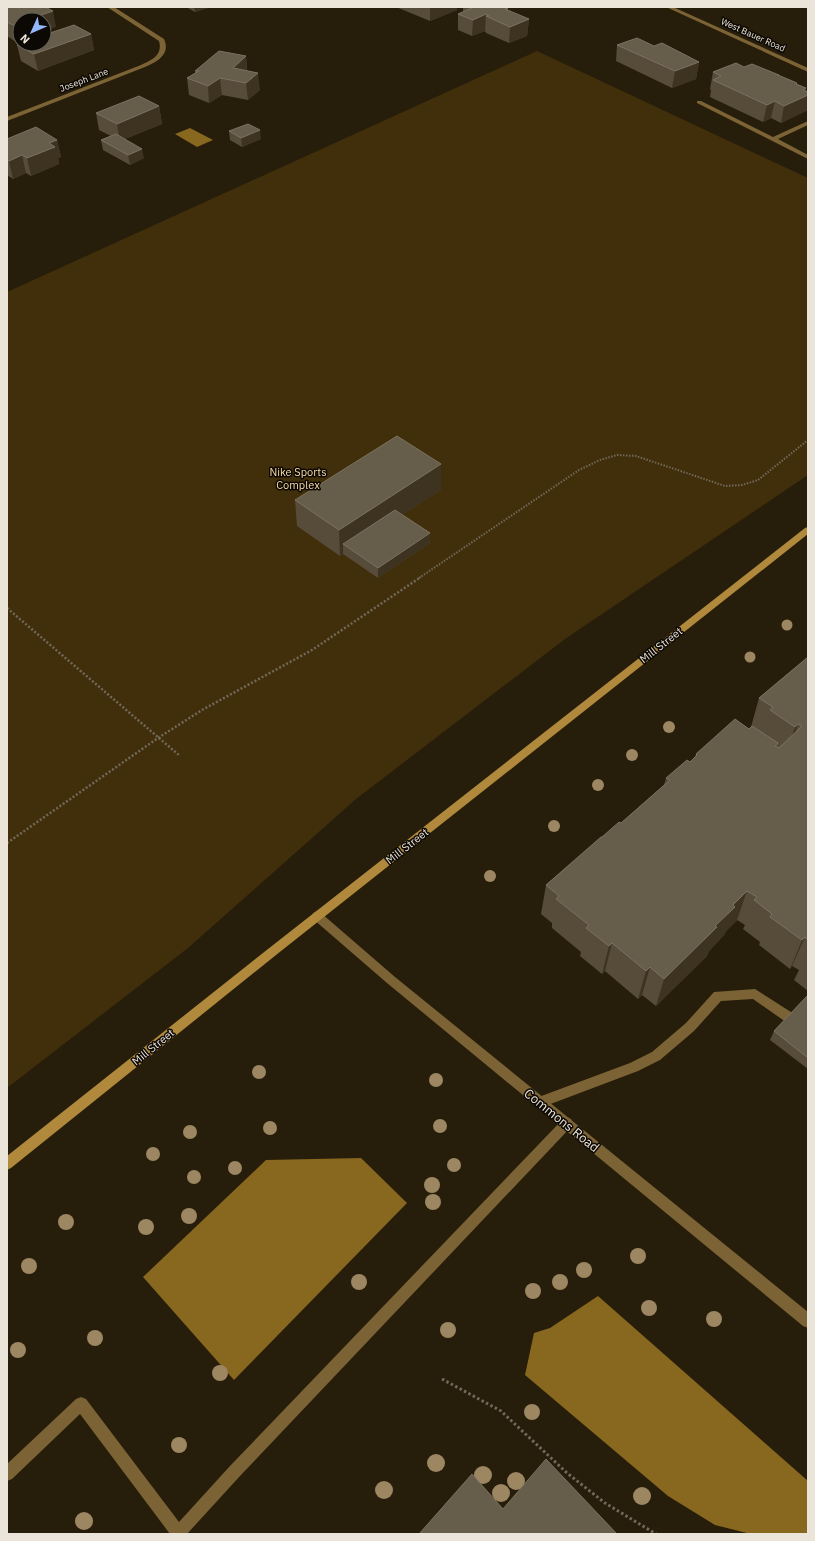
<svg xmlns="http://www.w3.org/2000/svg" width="815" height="1541" font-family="'IBM Plex Sans',sans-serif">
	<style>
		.green { fill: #402f0a }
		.water { fill: #88671f }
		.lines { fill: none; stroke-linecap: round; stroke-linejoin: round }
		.path-far2 { stroke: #72695a; stroke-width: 2; stroke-dasharray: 1.5 1.5; stroke-linecap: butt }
		.path-far1 { stroke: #72695a; stroke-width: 2.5; stroke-dasharray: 2 2; stroke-linecap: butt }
		.path { stroke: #72695a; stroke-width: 3; stroke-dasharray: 2.5 2.5; stroke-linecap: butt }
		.lane { fill: #7b6335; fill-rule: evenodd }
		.street { fill: #7b6335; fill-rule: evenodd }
		.secondary { fill: #b0893c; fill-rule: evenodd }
		.tree { fill: #9c8762 }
		.wall { fill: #574c3a }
		.shaded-wall { fill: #3d3320 }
		.building { fill: #675d4b; stroke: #7c7261 }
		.labels { text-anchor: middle; stroke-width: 3; stroke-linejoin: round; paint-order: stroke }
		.far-street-label { font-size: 9px; fill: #ebe4d9; stroke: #0c0803 }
		.park-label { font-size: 11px; fill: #fbdea9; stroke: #0c0803 }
		.street-label { font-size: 11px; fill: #ebe4d9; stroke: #0c0803 }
		.near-street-label { font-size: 13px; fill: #ebe4d9; stroke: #0c0803 }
	</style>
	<rect width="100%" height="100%" fill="#271d0b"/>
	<path class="green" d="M537,51L808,178V475L565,639L356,799L188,948L7,1088V292Z"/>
	<g class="water">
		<path d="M190,128L213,140L197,147L175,134Z"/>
		<path d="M361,1158L407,1203L234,1380L143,1277L266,1160Z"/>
		<path d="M598,1296L808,1481V1534H751L715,1525L668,1496L525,1375L534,1333L550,1328Z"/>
	</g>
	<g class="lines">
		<path class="path-far2" d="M419,578L579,470L600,460L617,455L636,456L725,486L742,485L758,480L808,440"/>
		<g class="path-far1">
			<path d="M7,608L180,756"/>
			<path d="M7,843L158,738L202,710L312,650L421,577"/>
		</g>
		<path class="path" d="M442,1379L501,1411L567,1473L605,1503L656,1534"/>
		<g class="lane">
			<path d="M697,101H701L773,137L808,121V125L778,139L808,155V159L697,103Z"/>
			<path d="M755,989L794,1014L796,1018L794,1022L790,1023L786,1022L753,999L721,1001L694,1031L660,1060L638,1071L540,1108L536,1106L534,1102L536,1098L630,1063L652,1052L686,1023L714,992Z"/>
			<path d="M567,1117L571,1119L573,1123L571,1127L240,1476L187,1534H170L80,1414L12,1479L7,1481V1464L76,1399L81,1397L86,1399L179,1522L230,1466L563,1119Z"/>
		</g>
		<g class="street">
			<path d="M107,7H114L164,39C171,54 157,62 145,67L7,121V117L141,65C152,60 163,55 159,41Z"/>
			<path d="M666,7H673L808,68V72Z"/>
			<path d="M317,911L321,913L395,977L808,1312V1328L803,1326L387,983L313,919L312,916L313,913Z"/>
		</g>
		<path class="secondary" d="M808,527V534L276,955L11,1168L7,1170V1156L268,949L805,528Z"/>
	</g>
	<g class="tree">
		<circle cx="787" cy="625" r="5.5"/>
		<circle cx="750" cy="657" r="5.5"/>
		<circle cx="669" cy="727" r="6"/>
		<circle cx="632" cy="755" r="6"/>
		<circle cx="598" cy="785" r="6"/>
		<circle cx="554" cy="826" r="6"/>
		<circle cx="490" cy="876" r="6"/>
		<circle cx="259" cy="1072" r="7"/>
		<circle cx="436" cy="1080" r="7"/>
		<circle cx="440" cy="1126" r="7"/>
		<circle cx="270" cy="1128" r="7"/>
		<circle cx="190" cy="1132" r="7"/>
		<circle cx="153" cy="1154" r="7"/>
		<circle cx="454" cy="1165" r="7"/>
		<circle cx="235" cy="1168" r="7"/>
		<circle cx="194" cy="1177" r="7"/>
		<circle cx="432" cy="1185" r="8"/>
		<circle cx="433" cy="1202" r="8"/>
		<circle cx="189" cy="1216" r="8"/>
		<circle cx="66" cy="1222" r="8"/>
		<circle cx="146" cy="1227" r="8"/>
		<circle cx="638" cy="1256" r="8"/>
		<circle cx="29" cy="1266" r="8"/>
		<circle cx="584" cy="1270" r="8"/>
		<circle cx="359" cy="1282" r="8"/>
		<circle cx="560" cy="1282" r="8"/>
		<circle cx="533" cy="1291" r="8"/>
		<circle cx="649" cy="1308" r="8"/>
		<circle cx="714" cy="1319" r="8"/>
		<circle cx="448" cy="1330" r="8"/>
		<circle cx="95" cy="1338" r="8"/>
		<circle cx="18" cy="1350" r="8"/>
		<circle cx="220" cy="1373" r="8"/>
		<circle cx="532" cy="1412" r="8"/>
		<circle cx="179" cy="1445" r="8"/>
		<circle cx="436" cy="1463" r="9"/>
		<circle cx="483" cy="1475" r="9"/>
		<circle cx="516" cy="1481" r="9"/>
		<circle cx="384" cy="1490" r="9"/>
		<circle cx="501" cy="1493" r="9"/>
		<circle cx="642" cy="1496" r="9"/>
		<circle cx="84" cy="1521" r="9"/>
	</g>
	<g class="wall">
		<path d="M7,7L56,27L20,20V40L16,42L7,36Z"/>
		<path d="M186,7H211L195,12Z"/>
		<path d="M396,7H457V10L430,21Z"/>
		<path d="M463,7H506L508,8V11L529,19L527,36L509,43L486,33L485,31L472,36L458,30V14L463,12Z"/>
		<path d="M91,34L94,50L38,71L21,61L17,45Z"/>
		<path d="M617,45L654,46L699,62L696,79L672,88L616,61Z"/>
		<path d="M246,56L247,70L260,90L248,100L222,95L209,103L189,95L187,78L195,73V71Z"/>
		<path d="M744,67L779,76L806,88V91L808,110L781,123L771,118L763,122L710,97L711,90L710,89L713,72Z"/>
		<path d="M159,106L162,124L125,139L144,158L130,165L103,150L101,140L111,136L99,130L96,113Z"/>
		<path d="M229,131L261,139L242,147L230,140Z"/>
		<path d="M7,139L57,140L61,157L58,158L59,164L31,176L26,173L13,179L7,175Z"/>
		<path d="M441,464V490L402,515L430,543L378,578L343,554L340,556L297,526L295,500Z"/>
		<path d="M808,657V991L794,980L799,970L792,966L790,969L759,945L760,942L743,929L745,925L737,920L726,931L724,935L709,951L707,956L656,1006L642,995L638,999L605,971L602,974L580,956L581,952L552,928V923L541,914L546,885L602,837L621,823L664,785L666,778L690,762L695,757L696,754L749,729L751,727L759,698Z"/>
		<path d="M808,995V1069L770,1040L774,1031Z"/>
	</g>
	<g class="shaded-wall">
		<path d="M194,7H211L195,12Z"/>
		<path d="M430,7H457V10L430,21Z"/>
		<path d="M53,11L56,27L44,32V20H27Z"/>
		<path d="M486,14L485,31L472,36L473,20Z"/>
		<path d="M529,19L527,36L509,43L510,27Z"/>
		<path d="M20,22V40L16,42L13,25Z"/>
		<path d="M91,34L94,50L38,71L34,54Z"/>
		<path d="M246,56L247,73L233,68Z"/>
		<path d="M699,62L696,79L672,88L675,71Z"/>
		<path d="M258,73L260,90L248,100L246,83Z"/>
		<path d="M220,78L222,95L209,103L208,86Z"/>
		<path d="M806,88L804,97L808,95V110L781,123L784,106L803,90Z"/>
		<path d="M775,101L771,118L763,122L767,105Z"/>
		<path d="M159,106L162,124L120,141L117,124Z"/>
		<path d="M260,130L261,139L242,147L241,138Z"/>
		<path d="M57,140L61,157L58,158L59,164L31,176L27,158L49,143Z"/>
		<path d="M142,149L144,158L130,165L128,155Z"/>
		<path d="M22,155L26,173L13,179L9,161Z"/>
		<path d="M441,464V490L350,549L343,544V554L340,556L339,530Z"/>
		<path d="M430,533V543L378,578V568Z"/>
		<path d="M798,724L788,755L785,757L795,727Z"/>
		<path d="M747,891L737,920L726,931L724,935L709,951L707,956L656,1006L664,979L715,926L733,905Z"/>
		<path d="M805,937L792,966L790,969L802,940Z"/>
		<path d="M612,943L605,971L602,974L609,946Z"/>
		<path d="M650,967L642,995L638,999L646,971Z"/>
	</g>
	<g class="building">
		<path d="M7,7H17L19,8L22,7H45L53,11L27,20H20V22L13,25L7,22Z"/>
		<path d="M469,7H506L508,8L505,9L529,19L510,27L486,16H489L486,14L473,20L458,14L472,8Z"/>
		<path d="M74,25L91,34L34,54L17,45L20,43V44H44V35Z"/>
		<path d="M637,38L654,46L662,43L699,62L675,71L617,45Z"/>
		<path d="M219,51L246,56L233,68L258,73L246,83L220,78L208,86L187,78L199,71H195Z"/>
		<path d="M736,63L744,67L752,64L779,75H778L797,83L796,84L806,88L803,90L808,92V95L784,106L775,101L767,105L713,80L721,76L713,72Z"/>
		<path d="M139,96L159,106L117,124L96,113Z"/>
		<path d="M248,124L260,130L241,138L229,131Z"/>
		<path d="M36,127L57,140L49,143L55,147L27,158L22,155L9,161L7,160V139Z"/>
		<path d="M116,134L142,149L128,155L101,140Z"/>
		<path d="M397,436L441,464L339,530L295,500Z"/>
		<path d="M395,510L430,533L378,568L343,544Z"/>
		<path d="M808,657V940L805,937L802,940L770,917L772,914L754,900L757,897L747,891L733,905L735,907L715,926L717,927L664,979L650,967L646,971L612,943L609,946L586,928L589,925L556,899L559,896L546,885L601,837H602L619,822L621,823L670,780L666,778L687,760L690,762L697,755L696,754L735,719L749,729L752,726L778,743L775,746L779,748L802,726L798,724L795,727L770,710L773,707L759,698Z"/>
		<path d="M808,995V1058L774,1031Z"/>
		<path d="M546,1459L617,1534H419L472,1474L503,1509Z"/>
	</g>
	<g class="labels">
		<g class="far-street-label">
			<text transform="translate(753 35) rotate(24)" y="3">West Bauer Road</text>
			<text transform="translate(84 80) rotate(-21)" y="3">Joseph Lane</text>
		</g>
		<g class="park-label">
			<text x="298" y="476">Nike Sports<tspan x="298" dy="13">Complex</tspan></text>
		</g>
		<g class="street-label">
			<text transform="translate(661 645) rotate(-38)" y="4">Mill Street</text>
			<text transform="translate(407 846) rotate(-38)" y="4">Mill Street</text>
			<text transform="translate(153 1047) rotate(-39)" y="4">Mill Street</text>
		</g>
		<g class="near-street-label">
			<text transform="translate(562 1120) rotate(39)" y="5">Commons Road</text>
		</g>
	</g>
	<rect width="815" height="1541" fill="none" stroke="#ebe4d9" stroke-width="16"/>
	<g transform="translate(32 32) rotate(225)"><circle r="19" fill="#0c0803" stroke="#656059"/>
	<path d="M0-3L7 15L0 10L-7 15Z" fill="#92b7fd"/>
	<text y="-6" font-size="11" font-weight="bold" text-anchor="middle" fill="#ebe4d9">N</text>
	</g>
</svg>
